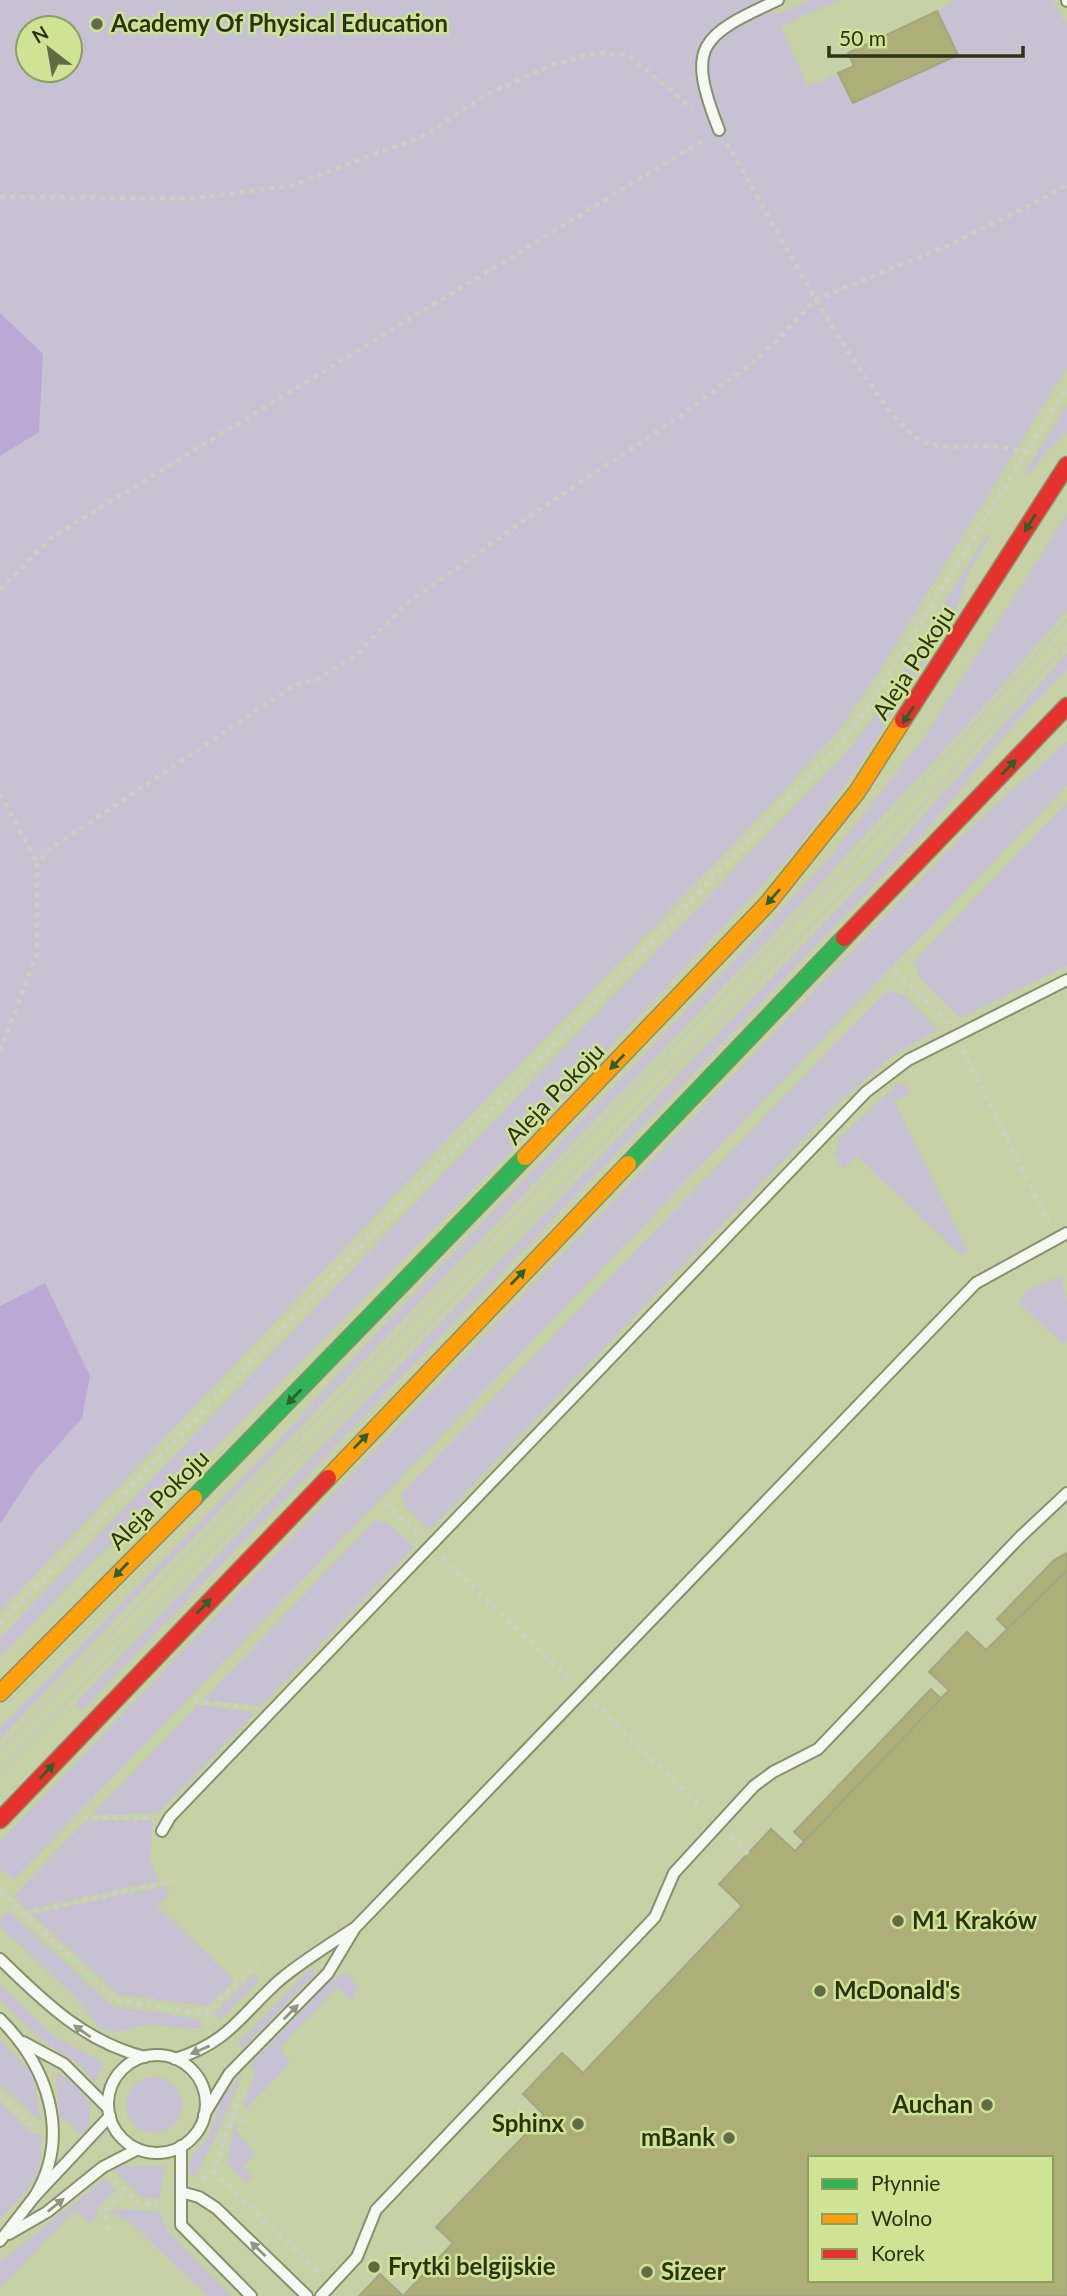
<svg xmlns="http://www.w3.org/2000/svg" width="1067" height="2296" font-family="Lato,sans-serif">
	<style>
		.green { fill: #c8c0d3; fill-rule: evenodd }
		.forest { fill: #bca8d4 }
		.building { fill: #aeae78; stroke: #a3a682; stroke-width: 2; fill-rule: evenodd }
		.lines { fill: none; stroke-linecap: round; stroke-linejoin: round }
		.lane-casing { stroke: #87906d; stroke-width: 14 }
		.fast-casing { stroke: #87906d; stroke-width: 19 }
		.slow-casing { stroke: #87906d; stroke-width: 19 }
		.jam-casing { stroke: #87906d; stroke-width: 19 }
		.path { stroke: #cccfc1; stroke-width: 4.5; stroke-dasharray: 5 5; stroke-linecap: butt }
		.lane { stroke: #f6f8f2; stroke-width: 10 }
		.fast { stroke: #30b455; stroke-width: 16 }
		.slow { stroke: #ff9f0a; stroke-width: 16 }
		.jam { stroke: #e5322d; stroke-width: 16 }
		.tram { stroke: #c5c8bc; stroke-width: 2 }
		.oneway { fill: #2d602a }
		.oneway2 { fill: #919682 }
		.poi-dot { fill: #626a46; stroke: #cfe394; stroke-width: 2.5 }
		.labels { text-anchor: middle; stroke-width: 5; stroke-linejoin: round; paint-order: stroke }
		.poi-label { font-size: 24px; font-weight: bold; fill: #2c3313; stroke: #cfe394; text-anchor: start }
		.street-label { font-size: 24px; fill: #2c3313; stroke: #cfe394 }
	</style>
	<rect width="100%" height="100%" fill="#c6d1a6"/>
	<g class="green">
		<path d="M0,0H768L776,15L809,0H838L781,26L808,87L838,73L853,103L958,55L937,11L955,0H1053L1067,24V367L878,673L837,733L735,843L469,1117L0,1612V456L39,432L43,355L0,313ZM28,28H70V70H28Z"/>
		<path d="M1067,404V432L1041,458L1030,475L1025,472Z"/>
		<path d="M1067,514V610L978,713L766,942L0,1739V1728L266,1454L366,1344L754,940L832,854L926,735Z"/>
		<path d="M987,534L990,536L970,570L952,620L855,772L798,847L531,1131L182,1480L88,1566L0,1657V1638L851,747L877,713Z"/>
		<path d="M1067,653V668L1007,733L927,830L82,1710L75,1704L876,869Z"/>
		<path d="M1067,741V785L14,1880L0,1868V1842L965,833Z"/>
		<path d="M1067,802V966L960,1018L919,977L915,961Z"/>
		<path d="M886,991L903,994L938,1029L893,1055L839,1102L430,1530L405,1506L401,1494Z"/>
		<path d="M899,1083L906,1085L910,1093L894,1101L967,1250L962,1256L857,1156L842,1169C835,1157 834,1150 840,1137Z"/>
		<path d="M1061,1276L1067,1304V1340L1063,1344L1019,1303L1027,1290Z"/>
		<path d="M375,1520L388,1523L414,1547L261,1706L203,1700Z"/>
		<path d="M203,1705L255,1713L158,1813L92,1815L197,1706Z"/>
		<path d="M150,1820L153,1822L150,1860L159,1881L27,1910L13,1897L85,1821Z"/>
		<path d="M163,1886L170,1892L157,1906L234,1980L208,2006L119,1995L32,1914Z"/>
		<path d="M8,1910L112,2006L199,2019L201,2028C183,2031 168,2024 150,2025C132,2026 118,2037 100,2028L76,1998L0,1926V1919Z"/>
		<path d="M311,1968L316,1973L243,2048L238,2043Z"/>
		<path d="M255,1973L258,1981L220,2020L214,2014Z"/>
		<path d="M343,1974L351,1977L358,1988L352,2000L337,1987L280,2047L290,2063L246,2109L243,2105L255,2074L251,2064L332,1979Z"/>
		<path d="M0,1985L57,2038L103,2063L95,2082L80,2065L43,2041L0,2000Z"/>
		<path d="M0,2039L34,2076L40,2121L0,2085Z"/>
		<path d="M56,2074L72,2081L90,2102L89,2127L82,2135L67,2120L60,2118Z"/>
		<path d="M242,2075L213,2142L193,2178L188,2168L189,2160L209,2136L221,2099Z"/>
		<circle cx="154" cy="2105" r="28"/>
		<path d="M0,2103L33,2134H41C44,2178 29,2189 0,2219Z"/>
		<path d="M235,2122L239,2125L235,2130L255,2154L243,2167L253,2177L247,2183L227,2163Z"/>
		<path d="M120,2166H165L159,2199L142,2198L115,2170Z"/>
		<path d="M105,2179L116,2191L97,2208L98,2217L89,2223L75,2210L0,2288V2262Z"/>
		<path d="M113,2209L159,2211L168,2232L231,2296H208L129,2221L111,2214Z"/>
	</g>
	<g class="forest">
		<path d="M0,313L43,354L39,432L0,456Z"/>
		<path d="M45,1283L90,1376L82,1418L33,1473L0,1524V1306Z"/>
	</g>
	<g class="building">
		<path d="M937,11L958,55L853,103L838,73L854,66L848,53Z"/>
		<path d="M1067,1553V1570L1007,1629L997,1619L1054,1560Z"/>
		<path d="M1067,1570V2296H359L380,2274L403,2296L453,2243L436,2227L544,2115L523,2094L562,2053L583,2073L742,1906L719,1884L771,1829L795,1851L949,1690L929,1672L967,1632L986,1650ZM810,2158H1051V2280H810Z"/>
		<path d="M931,1689L941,1699L804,1841L794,1832Z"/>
	</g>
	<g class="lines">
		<g class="lane-casing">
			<g id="lane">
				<path d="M1067,0V1"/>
				<path d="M719,130C686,46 699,36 778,0"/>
				<path d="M162,1831L170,1817L866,1092L908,1060L1067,980"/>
				<path d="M0,1959C43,2001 84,2042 145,2057"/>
				<path d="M0,2019C47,2066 72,2134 35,2196"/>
				<path d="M23,2042L64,2064L108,2108"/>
				<circle cx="157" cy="2104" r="49"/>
				<path d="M175,2059C230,2042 241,2014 281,1979C304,1960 329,1945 353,1929"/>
				<path d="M204,2115L229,2074L328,1973L355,1928L976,1283L1067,1233"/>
				<path d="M181,2146V2225L251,2296"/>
				<path d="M181,2192L199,2197L216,2208L307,2296"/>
				<path d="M9,2234L47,2212L103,2167L138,2149"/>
				<path d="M0,2241L35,2196L110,2116"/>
				<path d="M321,2296L357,2257L376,2210L655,1917L674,1873L754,1786L773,1772L818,1749L1020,1537L1067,1493"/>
			</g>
		</g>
		<g class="fast-casing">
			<g id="fast">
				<path d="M628,1164L844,938"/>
				<path d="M194,1498L525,1157"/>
			</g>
		</g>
		<g class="slow-casing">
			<g id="slow">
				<path d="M525,1157L768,903L857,792L903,720"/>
				<path d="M328,1478L628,1164"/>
				<path d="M0,1693L194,1498"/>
			</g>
		</g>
		<g class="jam-casing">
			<g id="jam">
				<path d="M903,720L1067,465"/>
				<path d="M844,938L1067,706"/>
				<path d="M0,1820L328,1478"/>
			</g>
		</g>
		<g class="path">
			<path d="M727,143C758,196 879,428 926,443C943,448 961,447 978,446C994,445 1010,449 1026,452"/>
			<path d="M0,197L195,198L290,186L423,136L488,94L552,65L596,53L628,55L692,108"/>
			<path d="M0,590L52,537L705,139"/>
			<path d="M0,794L37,863"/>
			<path d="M895,972L948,1022"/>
			<path d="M963,1050L1049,1224"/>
			<path d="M0,1051L37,954V863L53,847L296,684L316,680L355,656L404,606L537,511L679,417L758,359L817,299L949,245L1050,195L1067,184"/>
			<path d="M385,1503L417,1534"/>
			<path d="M442,1558L571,1680"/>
			<path d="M0,1624L831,754L858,721L900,656L1067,387"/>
			<path d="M194,1701L253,1708"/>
			<path d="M594,1703L703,1809"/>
			<path d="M83,1818L152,1817"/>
			<path d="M731,1836L748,1854"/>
			<path d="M0,1891L116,2000L205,2014L212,2024"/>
			<path d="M24,1914L176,1880"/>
			<path d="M205,2014L260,1961"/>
			<path d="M0,2095L35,2128"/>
			<path d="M233,2113L249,2126"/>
			<path d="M213,2171L319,2272"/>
			<path d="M115,2180L140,2205H159"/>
			<path d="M202,2180L213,2171L242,2091"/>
			<path d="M108,2230L105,2210L126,2191"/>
		</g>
		<use href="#lane" class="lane"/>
		<use href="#fast" class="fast"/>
		<use href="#slow" class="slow"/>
		<use href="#jam" class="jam"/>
		<g class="tram">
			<path d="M0,1750L861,852L1067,620"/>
			<path d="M0,1772L871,863L1067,643"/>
		</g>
	</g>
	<defs><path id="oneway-solid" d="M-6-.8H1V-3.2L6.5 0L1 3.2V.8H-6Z" transform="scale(1.75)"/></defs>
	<g class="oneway">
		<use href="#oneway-solid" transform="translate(1030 523) rotate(122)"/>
		<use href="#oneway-solid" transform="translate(908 715) rotate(123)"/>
		<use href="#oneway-solid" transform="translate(1009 767) rotate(-46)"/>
		<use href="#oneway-solid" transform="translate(773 897) rotate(131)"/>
		<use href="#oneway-solid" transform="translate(617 1062) rotate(134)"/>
		<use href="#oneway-solid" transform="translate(518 1277) rotate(-46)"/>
		<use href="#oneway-solid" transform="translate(294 1397) rotate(134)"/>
		<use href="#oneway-solid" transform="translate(361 1441) rotate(-46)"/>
		<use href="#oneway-solid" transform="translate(121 1570) rotate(134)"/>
		<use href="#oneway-solid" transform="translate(204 1606) rotate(-46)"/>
		<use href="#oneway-solid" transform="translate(47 1771) rotate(-46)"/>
	</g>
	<g class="oneway2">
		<use href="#oneway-solid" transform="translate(291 2012) rotate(-45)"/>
		<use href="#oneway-solid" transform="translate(82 2031) rotate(-145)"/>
		<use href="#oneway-solid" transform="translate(200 2050) rotate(157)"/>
		<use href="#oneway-solid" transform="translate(56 2205) rotate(-39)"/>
		<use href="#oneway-solid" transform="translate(258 2249) rotate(-136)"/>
	</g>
	<g class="poi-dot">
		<circle cx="97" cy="24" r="7"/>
		<circle cx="898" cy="1921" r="7"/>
		<circle cx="820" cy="1991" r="7"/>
		<circle cx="987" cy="2105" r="7"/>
		<circle cx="578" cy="2124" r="7"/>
		<circle cx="729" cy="2138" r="7"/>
		<circle cx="374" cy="2267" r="7"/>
		<circle cx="647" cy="2272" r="7"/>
	</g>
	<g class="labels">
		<g class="poi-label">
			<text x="111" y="32">Academy Of Physical Education</text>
			<text x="912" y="1929">M1 Kraków</text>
			<text x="834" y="1999">McDonald's</text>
			<text x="973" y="2113" text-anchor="end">Auchan</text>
			<text x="564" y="2132" text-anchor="end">Sphinx</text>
			<text x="715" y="2146" text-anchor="end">mBank</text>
			<text x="388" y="2275">Frytki belgijskie</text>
			<text x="661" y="2280">Sizeer</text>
		</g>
		<g class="street-label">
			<text transform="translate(914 663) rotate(-57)" y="8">Aleja Pokoju</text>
			<text transform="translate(555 1094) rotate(-46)" y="8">Aleja Pokoju</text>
			<text transform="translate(159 1500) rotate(-45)" y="8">Aleja Pokoju</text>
		</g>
	</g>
	<rect x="808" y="2156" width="245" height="126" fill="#cfe394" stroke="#8e9d60" stroke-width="2"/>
	<rect x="822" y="2179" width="35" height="10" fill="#30b455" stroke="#8e9d60" stroke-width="2"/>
	<text x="871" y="2191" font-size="21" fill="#2c3313">Płynnie</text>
	<rect x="822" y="2214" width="35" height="10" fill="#ff9f0a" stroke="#8e9d60" stroke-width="2"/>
	<text x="871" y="2226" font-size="21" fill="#2c3313">Wolno</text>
	<rect x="822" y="2249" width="35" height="10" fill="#e5322d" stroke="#8e9d60" stroke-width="2"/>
	<text x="871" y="2261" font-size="21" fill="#2c3313">Korek</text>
	<g transform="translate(49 49) rotate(329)"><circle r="33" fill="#cfe394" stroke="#8e9d60" stroke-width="2"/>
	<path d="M0-5L12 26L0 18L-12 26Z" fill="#626a46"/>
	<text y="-10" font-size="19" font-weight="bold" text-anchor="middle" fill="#2c3313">N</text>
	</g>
	<path d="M829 46v10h194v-10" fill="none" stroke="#2c3313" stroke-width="3.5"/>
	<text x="839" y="46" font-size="21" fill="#2c3313" stroke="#cfe394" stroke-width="5" paint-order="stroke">50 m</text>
</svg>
